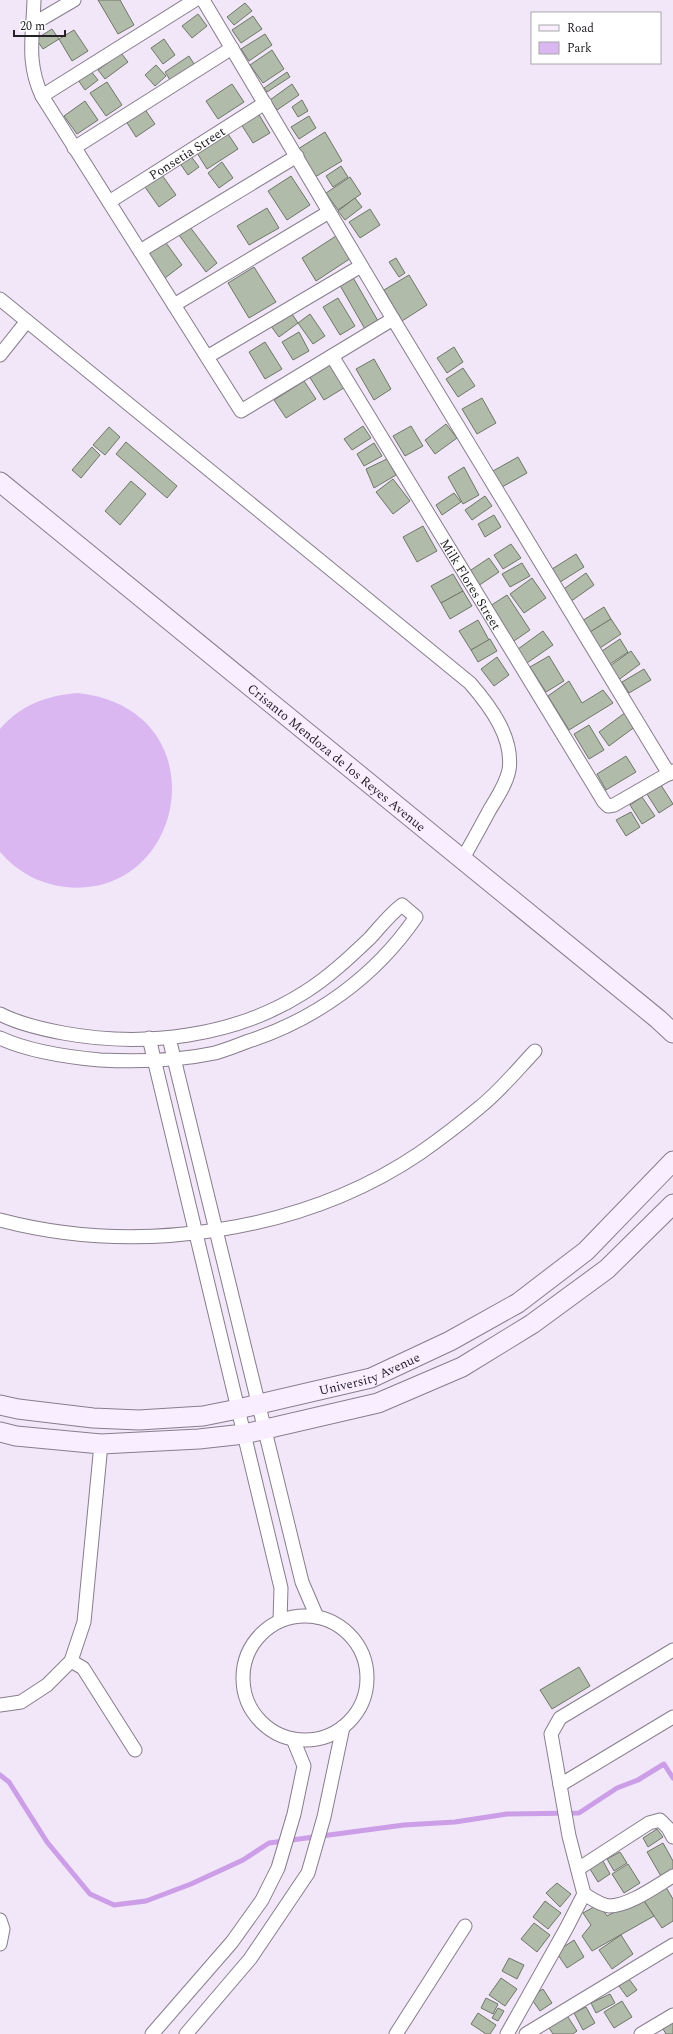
<svg xmlns="http://www.w3.org/2000/svg" width="673" height="2034" font-family="Spectral,serif">
	<style>
		.green { fill: #dbb7f1 }
		.lines { fill: none; stroke-linecap: round; stroke-linejoin: round }
		.stream { stroke: #cc9ee7; stroke-width: 5 }
		.building { fill: #b1bbaa; stroke: #6e7768 }
		.street-casing { stroke: #877d8c; stroke-width: 15 }
		.secondary-casing { stroke: #877d8c; stroke-width: 21 }
		.street { stroke: #fff; stroke-width: 13 }
		.secondary { stroke: #f8eeff; stroke-width: 19 }
		.labels { text-anchor: middle; stroke-width: 4; stroke-linejoin: round; paint-order: stroke }
		.street-label { font-size: 13px; fill: #252127; stroke: #fff }
	</style>
	<rect width="100%" height="100%" fill="#f1e7f8"/>
	<path class="green" d="M78,693C221,709 188,900 65,887C40,884 17,872 0,852V729C20,705 48,695 78,693Z"/>
	<g class="lines">
		<path class="stream" d="M0,1775L9,1782L47,1842L90,1894L114,1905L146,1901L191,1884L243,1860L269,1843L404,1825L455,1822L507,1814L579,1813L617,1788L638,1780L664,1764L673,1778"/>
	</g>
	<g class="building">
		<path d="M98,0H120L134,25L118,34Z"/>
		<path d="M245,3L252,11L234,25L227,17Z"/>
		<path d="M198,14L207,26L192,38L182,26Z"/>
		<path d="M253,16L262,29L241,43L232,30Z"/>
		<path d="M52,29L59,39L43,49L36,39Z"/>
		<path d="M74,30L88,51L72,61L59,39Z"/>
		<path d="M265,34L272,45L249,61L241,49Z"/>
		<path d="M164,39L175,55L163,64L151,48Z"/>
		<path d="M272,50L284,69L263,83L250,65Z"/>
		<path d="M121,53L128,62L105,79L98,70Z"/>
		<path d="M189,56L194,64L170,80L165,72Z"/>
		<path d="M156,65L166,76L155,86L145,75Z"/>
		<path d="M90,70L98,80L85,90L78,80Z"/>
		<path d="M287,72L290,77L267,92L264,88Z"/>
		<path d="M107,82L122,105L106,116L90,93Z"/>
		<path d="M232,84L244,102L218,119L206,101Z"/>
		<path d="M292,84L299,95L277,110L270,100Z"/>
		<path d="M302,100L308,111L298,117L292,107Z"/>
		<path d="M85,101L98,120L77,134L64,116Z"/>
		<path d="M142,105L155,124L136,137L124,118Z"/>
		<path d="M258,113L270,133L253,143L241,124Z"/>
		<path d="M309,116L316,128L299,139L291,127Z"/>
		<path d="M325,132L342,161L315,177L298,149Z"/>
		<path d="M228,134L238,149L207,169L197,153Z"/>
		<path d="M190,155L199,167L188,175L179,162Z"/>
		<path d="M222,162L233,178L219,188L208,173Z"/>
		<path d="M341,166L348,177L333,187L326,176Z"/>
		<path d="M162,175L176,195L159,207L145,187Z"/>
		<path d="M291,176L310,205L287,220L268,191Z"/>
		<path d="M350,177L361,194L338,210L326,193Z"/>
		<path d="M355,198L362,207L345,220L338,211Z"/>
		<path d="M267,208L279,228L249,245L237,226Z"/>
		<path d="M370,209L380,225L360,238L349,222Z"/>
		<path d="M190,227L217,263L206,272L179,235Z"/>
		<path d="M336,236L351,258L316,281L302,258Z"/>
		<path d="M164,240L182,265L165,278L146,253Z"/>
		<path d="M396,258L405,273L399,277L389,262Z"/>
		<path d="M254,267L276,302L249,318L228,283Z"/>
		<path d="M351,274L378,321L365,329L338,282Z"/>
		<path d="M409,275L427,305L402,321L384,290Z"/>
		<path d="M338,298L355,326L340,335L323,307Z"/>
		<path d="M290,311L298,323L279,337L268,322Z"/>
		<path d="M310,314L325,336L313,344L298,323Z"/>
		<path d="M299,332L309,351L293,360L282,342Z"/>
		<path d="M265,342L282,369L265,379L249,352Z"/>
		<path d="M454,347L463,362L447,373L437,358Z"/>
		<path d="M374,359L391,389L374,400L356,369Z"/>
		<path d="M331,362L347,386L324,400L309,376Z"/>
		<path d="M463,368L475,386L458,397L446,379Z"/>
		<path d="M304,381L316,399L286,418L274,400Z"/>
		<path d="M482,398L496,423L477,434L462,409Z"/>
		<path d="M446,424L457,438L435,454L425,440Z"/>
		<path d="M363,426L371,438L352,450L344,439Z"/>
		<path d="M411,426L423,446L405,456L393,436Z"/>
		<path d="M109,427L120,437L105,455L93,445Z"/>
		<path d="M126,442L177,486L167,498L116,454Z"/>
		<path d="M374,443L382,456L364,466L357,454Z"/>
		<path d="M92,447L100,455L81,478L72,470Z"/>
		<path d="M518,457L527,473L502,487L493,471Z"/>
		<path d="M387,459L396,475L374,488L366,469Z"/>
		<path d="M464,467L479,495L463,504L448,477Z"/>
		<path d="M393,479L410,501L393,514L376,492Z"/>
		<path d="M131,481L146,494L120,525L105,511Z"/>
		<path d="M454,493L461,502L442,515L436,505Z"/>
		<path d="M485,496L492,506L472,520L465,510Z"/>
		<path d="M494,515L501,527L485,537L478,524Z"/>
		<path d="M423,526L437,551L417,562L403,537Z"/>
		<path d="M511,544L521,558L503,569L494,555Z"/>
		<path d="M576,554L584,567L557,584L549,571Z"/>
		<path d="M489,558L499,572L478,586L468,572Z"/>
		<path d="M522,563L530,576L510,587L502,574Z"/>
		<path d="M586,573L594,585L570,602L561,591Z"/>
		<path d="M453,574L463,591L441,603L431,586Z"/>
		<path d="M532,578L546,598L524,613L510,594Z"/>
		<path d="M463,591L472,606L450,619L441,603Z"/>
		<path d="M507,595L530,630L514,641L490,606Z"/>
		<path d="M604,607L611,619L590,632L582,621Z"/>
		<path d="M611,619L621,634L600,648L590,632Z"/>
		<path d="M478,620L489,640L471,650L459,631Z"/>
		<path d="M543,631L553,645L527,663L518,649Z"/>
		<path d="M490,639L497,651L478,662L471,650Z"/>
		<path d="M620,639L628,652L610,664L602,651Z"/>
		<path d="M631,651L640,664L617,681L607,668Z"/>
		<path d="M549,656L564,681L546,692L530,667Z"/>
		<path d="M497,657L509,675L494,686L481,669Z"/>
		<path d="M644,669L651,680L629,693L622,682Z"/>
		<path d="M569,681L582,703L603,690L613,703L569,730L548,696Z"/>
		<path d="M626,712L636,726L609,746L599,732Z"/>
		<path d="M589,725L604,750L589,759L574,734Z"/>
		<path d="M626,756L636,772L606,790L597,774Z"/>
		<path d="M659,782L673,804L659,813L645,791Z"/>
		<path d="M642,797L655,816L642,824L630,805Z"/>
		<path d="M631,812L640,827L626,836L616,820Z"/>
		<path d="M579,1667L590,1686L552,1709L540,1690Z"/>
		<path d="M657,1829L663,1837L648,1847L643,1838Z"/>
		<path d="M663,1843L673,1861V1872L662,1878L647,1852Z"/>
		<path d="M620,1852L627,1863L614,1871L607,1859Z"/>
		<path d="M603,1861L610,1874L598,1882L590,1869Z"/>
		<path d="M628,1864L640,1883L624,1893L612,1874Z"/>
		<path d="M557,1883L571,1894L560,1907L546,1893Z"/>
		<path d="M664,1884L673,1899V1921L662,1928L642,1898Z"/>
		<path d="M642,1898L654,1916L592,1951L582,1936L591,1925L583,1913L599,1904L607,1916Z"/>
		<path d="M545,1901L561,1913L548,1929L533,1917Z"/>
		<path d="M534,1923L550,1935L537,1952L521,1939Z"/>
		<path d="M621,1935L633,1954L612,1969L599,1950Z"/>
		<path d="M574,1940L584,1957L567,1968L556,1952Z"/>
		<path d="M509,1958L524,1965L517,1979L502,1971Z"/>
		<path d="M501,1978L517,1989L505,2006L489,1995Z"/>
		<path d="M629,1979L637,1990L627,1997L619,1986Z"/>
		<path d="M543,1989L552,2003L540,2011L530,1997Z"/>
		<path d="M610,1994L615,2003L596,2013L591,2003Z"/>
		<path d="M486,1998L498,2004L493,2014L481,2008Z"/>
		<path d="M622,2001L632,2017L614,2028L604,2012Z"/>
		<path d="M586,2007L595,2023L583,2030L574,2013Z"/>
		<path d="M498,2008L504,2011L498,2021L492,2018Z"/>
		<path d="M478,2013L496,2025L490,2034H486L471,2024Z"/>
		<path d="M566,2014L577,2031L573,2034H553L547,2025Z"/>
		<path d="M673,2017V2034H666L660,2024Z"/>
	</g>
	<g class="lines">
		<g class="street-casing">
			<g id="street">
				<path d="M34,0C33,36 26,62 42,96L241,411L393,319"/>
				<path d="M203,0L393,319L669,774"/>
				<path d="M33,24L74,0"/>
				<path d="M42,96L195,0"/>
				<path d="M74,148L232,48"/>
				<path id="s1" d="M109,202L265,103"/>
				<path d="M140,251L297,156"/>
				<path d="M0,299L470,683C490,706 514,738 509,770C506,785 496,799 489,811C480,828 471,844 462,860"/>
				<path d="M174,305L329,212"/>
				<path d="M0,355L27,321"/>
				<path id="s2" d="M332,356L604,802L608,806L614,805L673,771"/>
				<path d="M207,357L361,266"/>
				<path d="M0,1014C19,1024 42,1029 63,1033C144,1048 235,1037 305,992C329,977 350,957 370,938C380,927 390,914 402,905L416,917C375,977 315,1020 246,1042C236,1046 225,1050 215,1053C177,1061 139,1062 100,1060C67,1057 30,1052 0,1038"/>
				<path d="M149,1038L281,1588L280,1621"/>
				<path d="M169,1038L302,1582L317,1617"/>
				<path d="M0,1220C137,1256 302,1233 420,1153C440,1139 461,1123 480,1107C500,1091 517,1070 535,1051"/>
				<circle cx="305" cy="1678" r="62"/>
				<path d="M71,1661L83,1668L135,1750"/>
				<path d="M0,1705L21,1702L47,1685L71,1661L84,1622L101,1444"/>
				<path d="M560,1785L673,1717"/>
				<path d="M578,1869L649,1823L660,1820L668,1828L673,1837"/>
				<path d="M584,1894C592,1899 600,1905 609,1906C629,1906 656,1886 673,1876"/>
				<path d="M0,1920L3,1929L0,1944"/>
				<path d="M152,2034L232,1942L262,1900L278,1868L294,1814L304,1766L293,1739"/>
				<path d="M186,2034L250,1959L308,1873L324,1817L343,1727"/>
				<path d="M396,2034L465,1926"/>
				<path d="M507,2034L566,1929L584,1894L569,1836L551,1734L560,1718L673,1650"/>
				<path d="M526,2034L673,1945"/>
				<path d="M641,2034L673,2015"/>
			</g>
		</g>
		<g class="secondary-casing">
			<g id="secondary">
				<path id="s3" d="M0,482L658,1019L673,1033"/>
				<path id="s4" d="M0,1405L18,1409L93,1418L139,1420L203,1416L238,1409L371,1378L450,1341L518,1303L586,1251L673,1161"/>
				<path d="M0,1432L16,1436L101,1444L199,1439L244,1434L378,1403L462,1367L532,1324L607,1269L673,1204"/>
			</g>
		</g>
		<use href="#street" class="street"/>
		<use href="#secondary" class="secondary"/>
	</g>
	<g class="labels">
		<g class="street-label">
			<text dy="5" stroke="none"><textPath href="#s1" startOffset="92">Ponsetia Street</textPath></text>
			<text dy="5" stroke="none"><textPath href="#s2" startOffset="267">Milk Flores Street</textPath></text>
			<text dy="5" stroke="none"><textPath href="#s3" startOffset="435">Crisanto Mendoza de los Reyes Avenue</textPath></text>
			<text dy="5" stroke="none"><textPath href="#s4" startOffset="376">University Avenue</textPath></text>
		</g>
	</g>
	<rect x="531" y="12" width="130" height="52" fill="#ffffff" stroke="#a8a6a9"/>
	<rect x="539" y="25" width="20" height="6" fill="#f8eeff" stroke="#a8a6a9"/>
	<text x="567" y="32" font-size="12" fill="#252127">Road</text>
	<rect x="539" y="42" width="20" height="12" fill="#dbb7f1" stroke="#a8a6a9"/>
	<text x="567" y="52" font-size="12" fill="#252127">Park</text>
	<path d="M14 30v6h51v-6" fill="none" stroke="#252127" stroke-width="2"/>
	<text x="20" y="30" font-size="12" fill="#252127" stroke="#ffffff" stroke-width="3" paint-order="stroke">20 m</text>
</svg>
